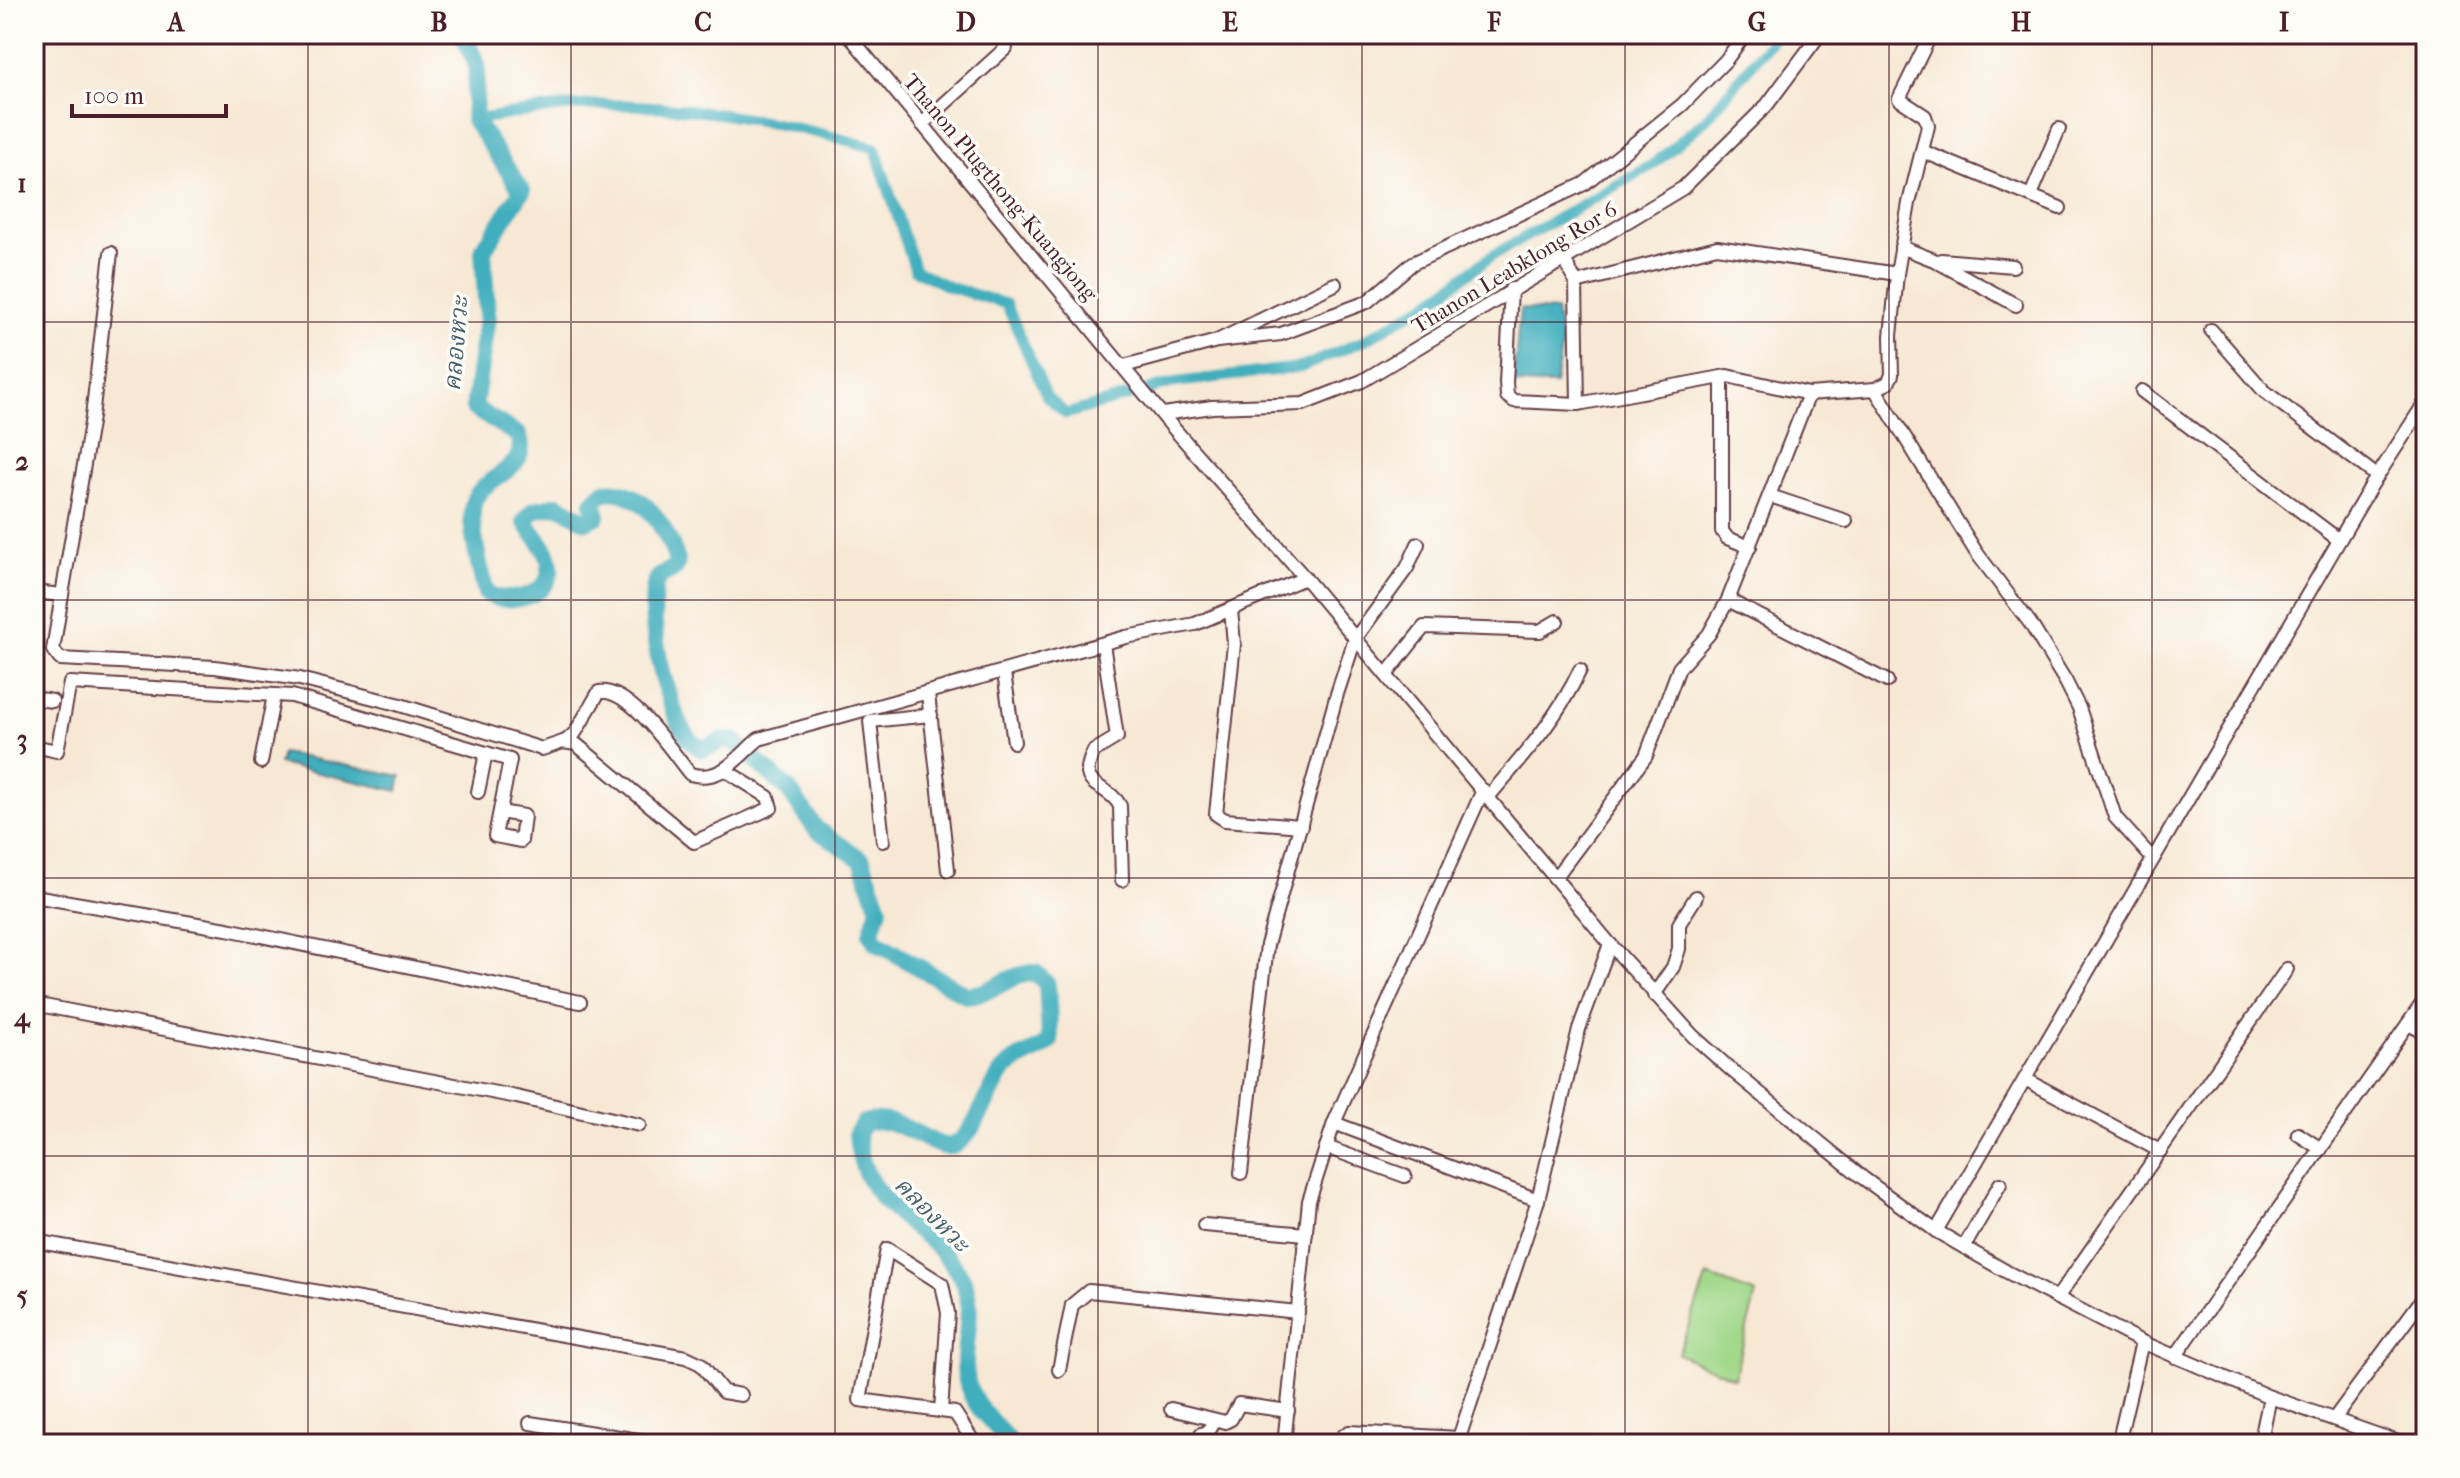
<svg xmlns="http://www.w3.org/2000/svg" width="2460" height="1478" font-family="'IM FELL French Canon','Noto Serif Thai',serif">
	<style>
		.green { fill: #a1d88a; stroke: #767c5a; stroke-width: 2 }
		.water { fill: #40aebd; stroke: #456674; stroke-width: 2 }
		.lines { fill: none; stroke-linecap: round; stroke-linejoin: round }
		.canal { stroke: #40aebd; stroke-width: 11 }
		.river { stroke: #40aebd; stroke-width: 18 }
		.minor-casing { stroke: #643d44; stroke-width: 16 }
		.minor { stroke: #fff; stroke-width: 12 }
		.grid { fill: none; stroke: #4a1f2b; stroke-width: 2; stroke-opacity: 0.55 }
		.labels { text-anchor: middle; stroke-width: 7; stroke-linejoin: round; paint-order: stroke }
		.street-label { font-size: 22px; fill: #4a1f2b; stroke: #fdfcf7 }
		.water-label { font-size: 24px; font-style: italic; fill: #465f6d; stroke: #fdfcf7 }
		.neatline { fill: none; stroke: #4a1f2b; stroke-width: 3 }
		.grid-label { font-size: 26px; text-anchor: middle; font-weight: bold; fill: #4a1f2b }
	</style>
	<rect width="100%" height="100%" fill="#fdfcf7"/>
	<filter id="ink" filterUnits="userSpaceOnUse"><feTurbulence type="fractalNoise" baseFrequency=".0125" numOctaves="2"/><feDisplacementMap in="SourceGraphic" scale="16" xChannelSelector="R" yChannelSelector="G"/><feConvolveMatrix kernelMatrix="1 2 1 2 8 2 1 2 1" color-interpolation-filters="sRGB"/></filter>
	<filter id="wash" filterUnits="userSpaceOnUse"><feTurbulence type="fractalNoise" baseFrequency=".006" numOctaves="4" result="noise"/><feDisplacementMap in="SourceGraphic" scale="32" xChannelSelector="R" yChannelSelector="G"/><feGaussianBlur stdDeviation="1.8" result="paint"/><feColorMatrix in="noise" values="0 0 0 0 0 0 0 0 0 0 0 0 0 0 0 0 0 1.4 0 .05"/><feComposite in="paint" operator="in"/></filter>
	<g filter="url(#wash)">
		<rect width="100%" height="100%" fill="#f7e8d4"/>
		<path class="green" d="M1707,1276L1756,1294L1734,1378L1678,1354Z"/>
		<g class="water">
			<path d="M1520,309L1556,311L1562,344L1555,385L1513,384Z"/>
			<path d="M282,753L401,776L398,791L279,764Z"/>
		</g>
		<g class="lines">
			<path class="canal" d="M474,120C506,115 539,109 571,106C666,99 784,122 875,148L915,270L949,287L1006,304L1047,397L1066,414L1172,383L1302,367L1363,341L1430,302L1490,257L1654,164L1706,119L1777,34"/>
			<path class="river" d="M463,34L477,65L474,120L522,191L483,250L487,317L474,408L518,435C533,470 483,475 474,501C467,519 481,573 486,593C507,607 554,596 550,565C549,548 532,535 525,521L534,510L558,505L586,521L597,516L593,502L603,492C644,487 666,528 677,561L675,568C669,572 659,574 656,582C645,614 668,738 703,749L722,741H733L788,789L816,829L862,860L879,908L871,934L876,942L966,995C991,996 1010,972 1036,973L1047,984L1050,1041C1037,1054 1016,1056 1003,1071C990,1087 974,1140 951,1146C933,1151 897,1111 864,1123L857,1133C862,1212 922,1216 958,1272C982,1308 957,1347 968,1385C975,1410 996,1423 1010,1444"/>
		</g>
	</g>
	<g filter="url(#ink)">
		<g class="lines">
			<g class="minor-casing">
				<g id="minor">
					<path d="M848,34L1169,423L1305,578L1610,944L1693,1036L1729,1068L1863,1178L1936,1231L2007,1272L2142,1342L2270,1397L2404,1444"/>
					<path d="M922,124L1006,48"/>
					<path d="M1922,151L2060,208"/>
					<path d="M2031,195L2059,129"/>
					<path d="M1901,247L1934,260L2016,305"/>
					<path d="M1563,257L1576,283L1717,247L1897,274"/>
					<path d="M1941,260L2013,266"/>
					<path d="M1576,283L1578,404"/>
					<path d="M1511,289L1506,382L1507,396L1514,401L1578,404L1727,376L1809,394L1875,389L1888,383L1892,375L1891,336L1897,274L1909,203L1928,126L1925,116L1899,99L1931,34"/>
					<path d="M2211,330L2264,391L2377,476"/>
					<path d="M1217,341L1281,334L1367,302L1413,263L1584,184L1682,105L1726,60L1745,34"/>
					<path d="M1124,366L1217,341L1335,284"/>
					<path d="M1722,377V531L1727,538L1750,547"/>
					<path d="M1875,389L1976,552L2030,623L2066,682L2079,708L2115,817L2153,859"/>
					<path d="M2142,391L2339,540"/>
					<path d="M1163,414L1212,407L1303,404L1362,381L1683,188L1767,105L1820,34"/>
					<path d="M1770,496L1846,521"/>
					<path d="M34,592L62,595L92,417L111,253"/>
					<path d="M62,595L53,650L60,659L215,667L300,679L397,704L542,749L566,741L575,733L599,692C630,687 671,751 690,774C722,783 737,757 759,739L1126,637L1195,624L1305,578"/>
					<path d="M1728,600L1887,681"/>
					<path d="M1231,610L1234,644L1216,814L1225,820L1301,826"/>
					<path d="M1103,644L1117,737L1094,751C1074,790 1108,782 1120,806L1122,880"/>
					<path d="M1004,673L1014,742"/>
					<path d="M1386,675L1424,627L1540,631L1557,621"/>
					<path d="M928,694L948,870"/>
					<path d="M34,698L52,701"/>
					<path d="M563,742L576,744L694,842L771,808L768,797L725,770"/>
					<path d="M34,746L57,751L70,683L292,696L510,760L495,836L521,841L524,816L500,812"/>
					<path d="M261,762L274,695"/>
					<path d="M478,792L486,753"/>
					<path d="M1489,796C1524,755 1557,719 1580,670"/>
					<path d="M883,841L870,721L931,715"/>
					<path d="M1555,878L1646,756L1679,668L1709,634L1728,600L1809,394"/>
					<path d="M34,896L227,929L580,1002"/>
					<path d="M1654,995L1673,967L1679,949V924L1696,897"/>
					<path d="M34,1004L512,1096L639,1125"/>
					<path d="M2408,1024L2426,1033"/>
					<path d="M2025,1079L2160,1151"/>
					<path d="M1334,1123L1538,1200"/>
					<path d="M2298,1134L2321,1149"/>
					<path d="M1326,1147L1405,1176"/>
					<path d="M1241,1173L1267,945L1337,694L1355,639L1407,568L1418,544"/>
					<path d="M1204,1225L1306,1234"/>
					<path d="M1936,1231L2371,486L2426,401"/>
					<path d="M34,1241L686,1357L701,1364L723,1392L741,1395"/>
					<path d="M1964,1247L2000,1184"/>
					<path d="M2057,1298L2287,969"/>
					<path d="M2175,1357L2426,998"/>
					<path d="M1059,1370L1072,1305L1089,1291L1298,1312"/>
					<path d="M1171,1409L1225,1422L1231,1419L1239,1404L1288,1411"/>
					<path d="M941,1411L948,1313L942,1284L887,1249L860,1400L955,1413L975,1444"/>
					<path d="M2334,1419L2426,1294"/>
					<path d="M530,1423L664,1444"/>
					<path d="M1201,1444V1434L1207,1433L1214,1420"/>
					<path d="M1284,1444L1309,1201L1334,1123L1483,790"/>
					<path d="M1342,1444L1344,1435L1349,1432L1459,1438"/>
					<path d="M1457,1444L1538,1200L1579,1029L1610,944"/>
					<path d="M2118,1444L2142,1342"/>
					<path d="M2260,1444L2270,1397"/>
				</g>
			</g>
			<use href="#minor" class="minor"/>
		</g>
	</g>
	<path class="grid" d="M308,34V1444M571,34V1444M835,34V1444M1098,34V1444M1362,34V1444M1625,34V1444M1889,34V1444M2152,34V1444M34,322H2426M34,600H2426M34,878H2426M34,1156H2426"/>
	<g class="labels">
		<g class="street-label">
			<text transform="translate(1001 187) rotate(50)" y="8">Thanon Plugthong-Kuangjong</text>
			<text transform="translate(1514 267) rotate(-31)" y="8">Thanon Leabklong Ror 6</text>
		</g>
		<g class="water-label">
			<text transform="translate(456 344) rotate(-85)" y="8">คลองหวะ</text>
			<text transform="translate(932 1214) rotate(45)" y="8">คลองหวะ</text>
		</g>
	</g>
	<rect width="2460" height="1478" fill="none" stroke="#fdfcf7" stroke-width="88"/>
	<path d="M72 104v12h154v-12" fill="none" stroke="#4a1f2b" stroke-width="4"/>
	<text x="84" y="104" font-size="24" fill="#4a1f2b" stroke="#fdfcf7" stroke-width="6" paint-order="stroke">100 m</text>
	<rect x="44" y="44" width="2372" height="1390" class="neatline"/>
	<g class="grid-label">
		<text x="176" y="31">A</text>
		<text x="439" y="31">B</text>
		<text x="703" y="31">C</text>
		<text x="966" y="31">D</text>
		<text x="1230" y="31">E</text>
		<text x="1494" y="31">F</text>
		<text x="1757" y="31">G</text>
		<text x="2021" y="31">H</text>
		<text x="2284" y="31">I</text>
		<text x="22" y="192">1</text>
		<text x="22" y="470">2</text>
		<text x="22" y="748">3</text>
		<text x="22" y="1026">4</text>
		<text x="22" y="1304">5</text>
	</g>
</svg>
